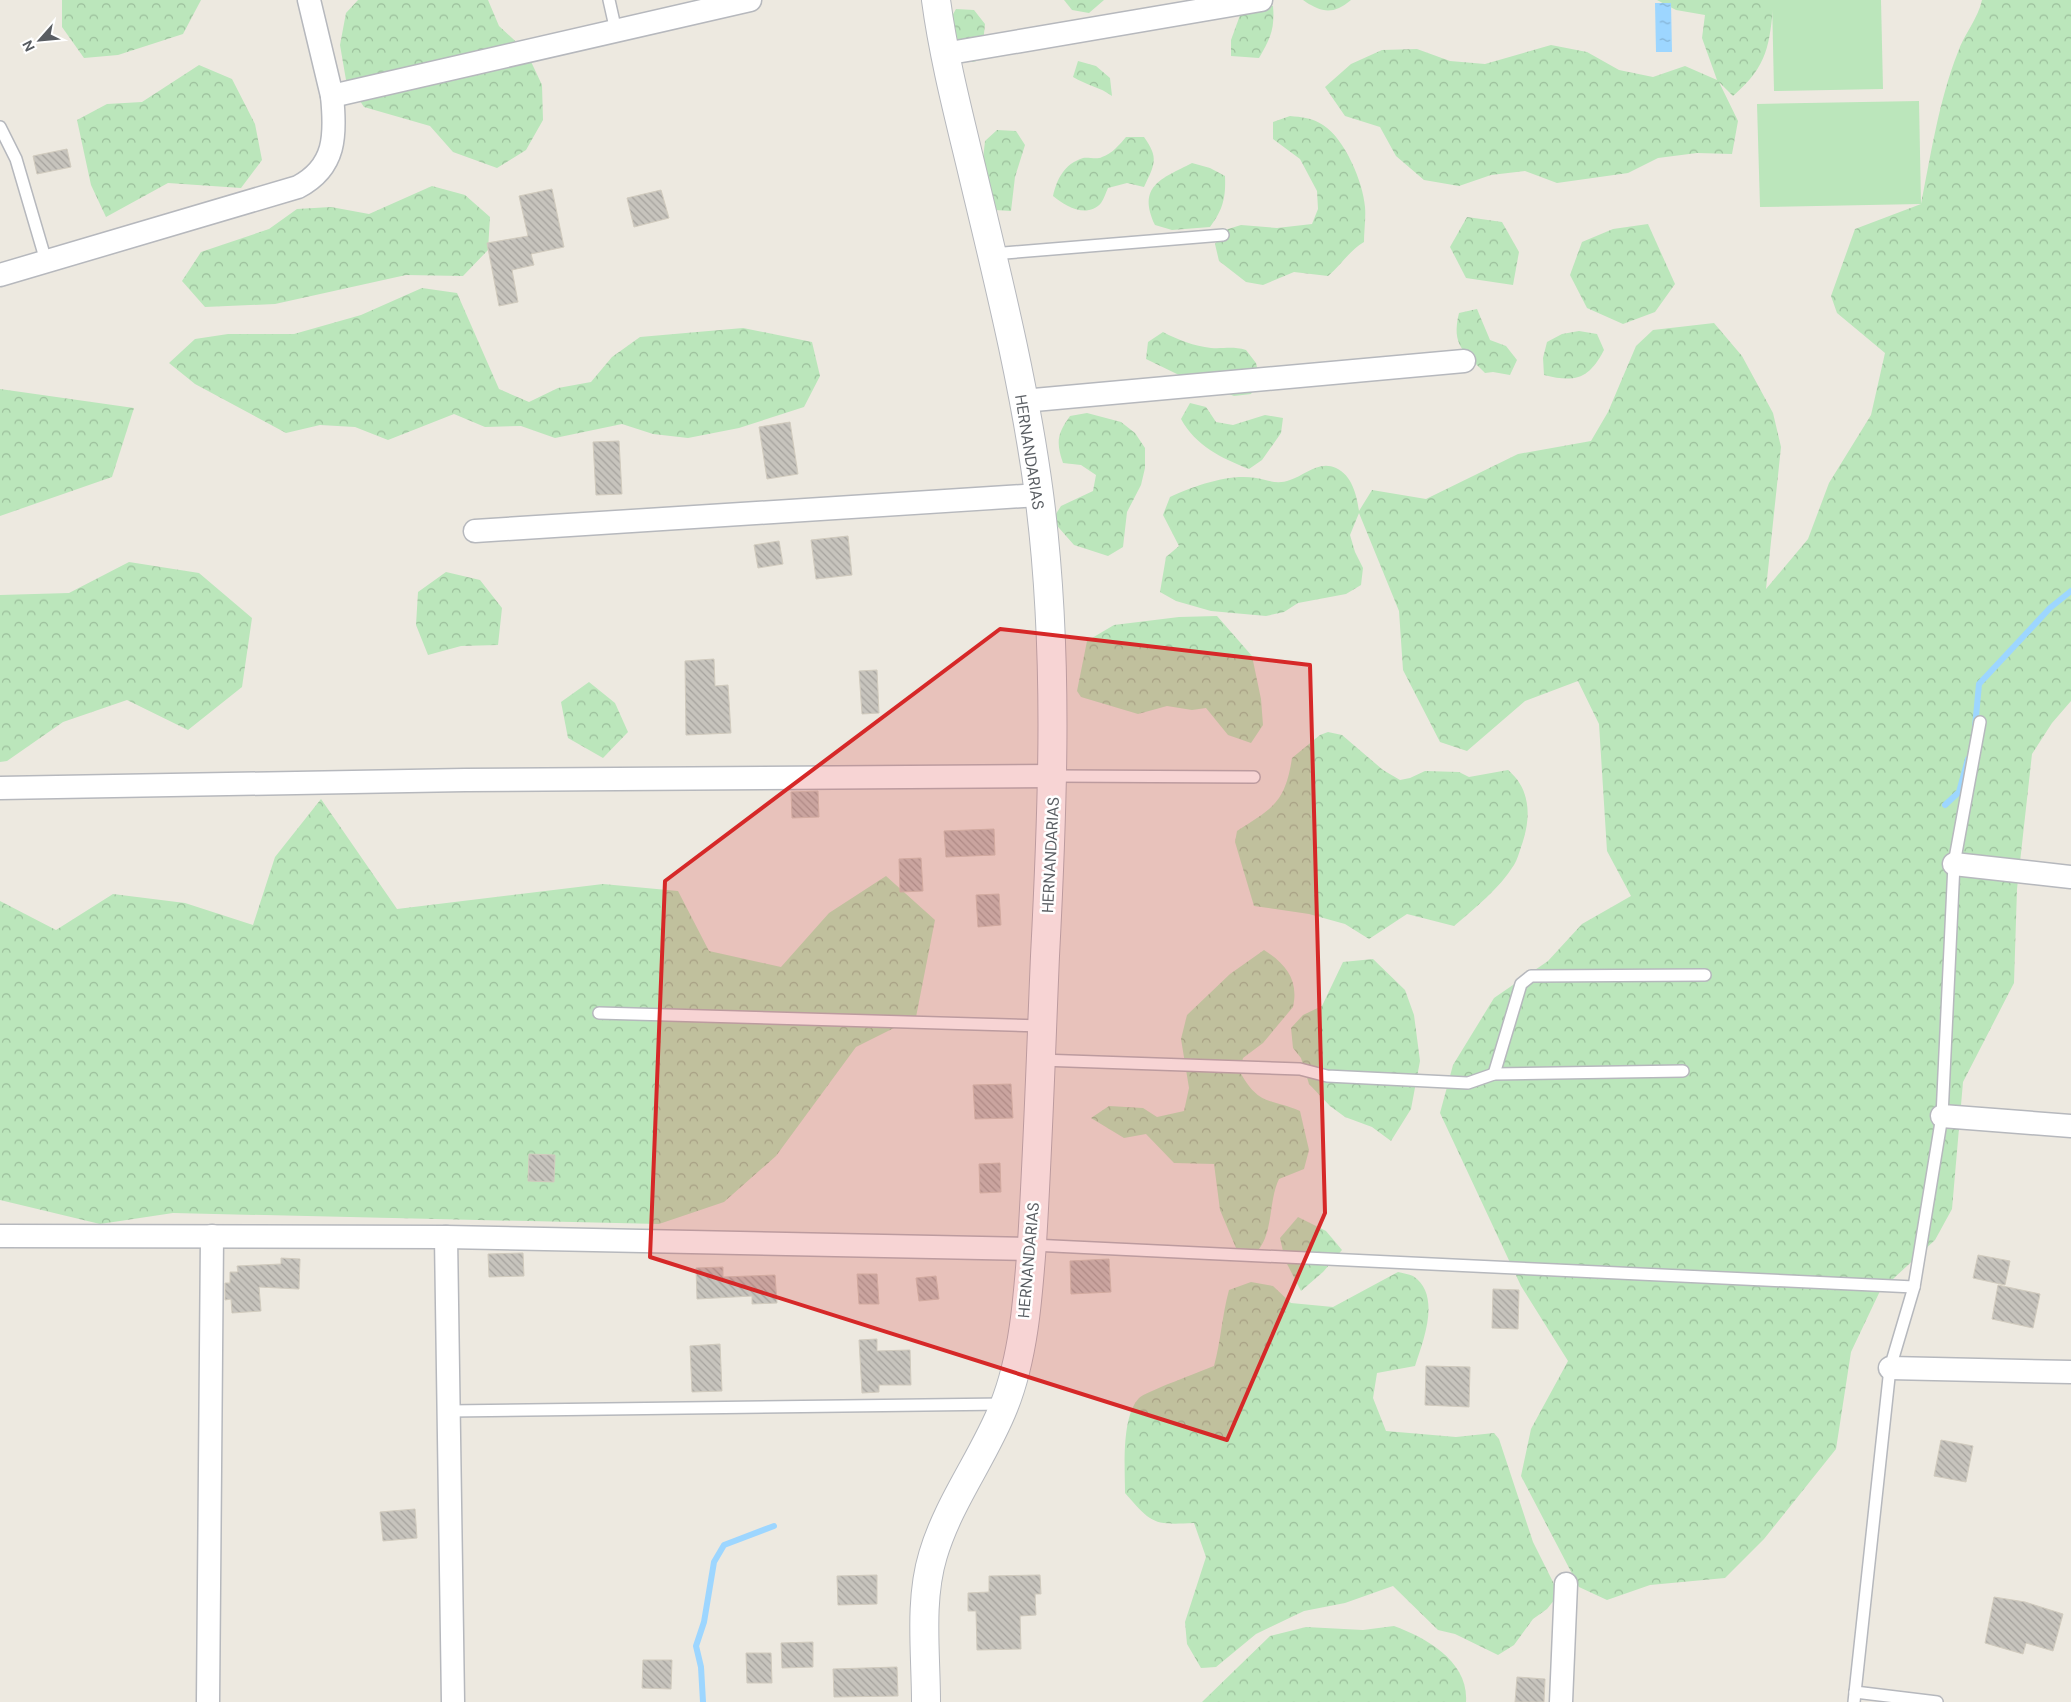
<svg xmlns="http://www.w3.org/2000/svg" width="2071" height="1702" font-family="'DM Sans',sans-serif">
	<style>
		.grass { fill: #bbe6bb }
		.forest { fill: url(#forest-crowns) }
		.water { fill: url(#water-ripples) }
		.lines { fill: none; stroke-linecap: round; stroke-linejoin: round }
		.stream { stroke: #9dd6ff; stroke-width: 6 }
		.building { fill: url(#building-back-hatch); stroke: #d1cbbe }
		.service-casing { stroke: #b6b8bd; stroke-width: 14 }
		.minor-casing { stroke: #b6b8bd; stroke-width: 25 }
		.tertiary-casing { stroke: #b6b8bd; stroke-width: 30 }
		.service { stroke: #fff; stroke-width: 11 }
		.minor { stroke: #fff; stroke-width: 22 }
		.tertiary { stroke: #fff; stroke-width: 28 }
		.marked { fill: #d62828; fill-opacity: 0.2; stroke: #d62828; stroke-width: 4; stroke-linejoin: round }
		.labels { text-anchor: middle; stroke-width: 5; stroke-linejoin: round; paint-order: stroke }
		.street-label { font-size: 16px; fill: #595d62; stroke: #fff }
	</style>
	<defs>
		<pattern id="forest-crowns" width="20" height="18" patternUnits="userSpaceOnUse" patternTransform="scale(1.25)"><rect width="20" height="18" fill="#bbe6bb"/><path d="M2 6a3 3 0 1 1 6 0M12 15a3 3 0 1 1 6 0" fill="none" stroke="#9bbe9b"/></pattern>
		<pattern id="water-ripples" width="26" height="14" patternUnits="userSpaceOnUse" patternTransform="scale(1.25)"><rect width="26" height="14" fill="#9dd6ff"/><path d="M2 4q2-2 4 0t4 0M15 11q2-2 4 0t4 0" fill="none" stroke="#83b1d2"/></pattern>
		<pattern id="building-back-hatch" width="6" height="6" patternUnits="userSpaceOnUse" patternTransform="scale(1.25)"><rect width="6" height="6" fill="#c7c4bd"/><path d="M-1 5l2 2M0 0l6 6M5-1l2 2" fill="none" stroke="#a5a29d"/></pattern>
	</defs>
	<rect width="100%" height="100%" fill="#ede9e0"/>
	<g class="grass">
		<path d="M1772,0H1881L1883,89L1774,91Z"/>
		<path d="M1919,101L1921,204L1760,207L1757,104Z"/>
	</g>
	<g class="forest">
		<path d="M62,0H201L183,34L118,55L84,58L62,27Z"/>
		<path d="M358,0H488L499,26L526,51L542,85L543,120L526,150L497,168L453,152L430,126L364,107L346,80L340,45L346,13Z"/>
		<path d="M1064,0H1104L1089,13L1072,10Z"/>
		<path d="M1260,0L1273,6C1275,29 1270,39 1259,58L1231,56V40L1243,7Z"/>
		<path d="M1303,0H1351C1333,15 1322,13 1303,0Z"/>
		<path d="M1657,0H1774C1769,45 1769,65 1733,96L1719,82L1738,121L1732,154L1697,153L1658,158L1628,173L1557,183L1525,171L1491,175L1459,186L1424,180L1396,156L1380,127L1345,116L1325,87L1351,64L1382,50L1417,49L1450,61L1485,64L1551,45L1587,52L1619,70L1653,77L1685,66L1717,80L1702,38L1705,15L1676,10Z"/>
		<path d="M1982,0H2071V701L2052,723L2032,754L2017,889L2014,983L1963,1082L1952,1209L1935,1240L1880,1291L1851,1352L1836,1449L1764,1539L1725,1578L1650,1585L1607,1600L1579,1587L1521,1476L1531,1429L1568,1361L1521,1286L1440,1113L1453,1065L1494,998L1548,961L1582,924L1631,896L1607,851L1599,724L1578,681L1525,701L1467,751L1440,742L1403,670L1399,611L1359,513L1350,535L1355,552L1363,568L1361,585L1346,594L1298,603L1284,612L1266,616L1211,611L1176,601L1160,592L1166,557L1179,546L1163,515L1170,497C1193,486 1230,473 1256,478C1268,480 1277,485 1290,480C1305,475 1319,460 1336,468C1352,475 1357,496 1359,511L1372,490L1426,499L1518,454L1591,441L1608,412L1636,346L1653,330L1714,323L1742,356L1773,413L1781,447L1766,589L1808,539L1829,483L1871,415L1885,353L1837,313L1831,296L1855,229L1921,204C1931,154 1939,100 1958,52C1964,34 1978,19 1982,0Z"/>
		<path d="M956,9L974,10L985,24L983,43L990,57L973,62L957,54L948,23Z"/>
		<path d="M1078,61L1096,66L1110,78L1112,96C1100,87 1086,85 1073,77Z"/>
		<path d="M199,65L232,79L255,124L262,160L241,188L168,183L106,217L91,185L77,120L107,104L142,102Z"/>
		<path d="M1290,116C1301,117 1313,118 1323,125C1345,139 1363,182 1365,207C1366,218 1364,231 1364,242C1349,251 1341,265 1328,276L1294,272L1263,285L1246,282L1219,261L1215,244L1225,230L1241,225L1277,228L1312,224L1318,209L1317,191L1300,159L1273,139V122Z"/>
		<path d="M997,130L1016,131L1025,145L1015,177L1011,211L995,210L983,159L985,141Z"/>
		<path d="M1126,137H1144C1159,158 1155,164 1144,187L1127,183L1108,188C1106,192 1104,199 1101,203C1087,219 1065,206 1053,196C1057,179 1064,164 1083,158C1089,157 1097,160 1102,157C1112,154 1120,144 1126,137Z"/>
		<path d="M1192,163L1210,168L1225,176C1226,197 1223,210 1210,227L1172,230L1155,225C1137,186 1161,179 1192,163Z"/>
		<path d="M432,186L465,195L490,217L488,250L463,276L406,275L275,304L205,307L182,281L201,252L269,229L297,209L331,207L369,214Z"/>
		<path d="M1467,217L1502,222L1519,252L1513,285L1466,278L1450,247Z"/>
		<path d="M1648,224L1675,284L1655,312L1623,324L1587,308L1570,275L1582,242L1613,229Z"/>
		<path d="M422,288L457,293L499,389L529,402L558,388L591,382L612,357L640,337L743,328L812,342L820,376L804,407L739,428L688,438L653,434L622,424L555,438L521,426L485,427L454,414L388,440L355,427L320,425L286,433L195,384L169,363L195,339L228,334H294L361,315Z"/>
		<path d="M1477,309L1490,340L1506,346L1517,360L1510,375L1493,372L1485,373C1464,351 1451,346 1459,313Z"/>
		<path d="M1579,331L1597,334L1604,350C1589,379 1575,383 1544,375L1543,358L1547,342L1562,334Z"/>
		<path d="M1163,332C1178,340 1194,346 1211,348C1224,349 1232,346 1246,350L1256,363L1260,380L1251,394L1234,396L1179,375L1146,359L1148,342Z"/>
		<path d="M0,389L134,408L112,477L0,516Z"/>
		<path d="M1190,403L1206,407L1216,422L1233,425L1265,415L1283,418L1281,433L1262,460L1249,469C1221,458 1196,446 1181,419Z"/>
		<path d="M1087,413L1121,422L1135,433L1145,448V468L1141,485L1127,512L1123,547L1108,556L1074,545L1052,520L1061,506L1093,491L1096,475L1081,465L1063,463C1056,442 1057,434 1070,416Z"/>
		<path d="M129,562L199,573L252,618L242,687L188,730L127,700L63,722L7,761L0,762V595L69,593Z"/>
		<path d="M446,572L480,580L502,608L498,645L461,646L428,655L416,625L418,592Z"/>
		<path d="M1217,616L1252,656L1261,699L1263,725L1251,743L1228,735L1206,708L1192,710L1167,706L1138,714L1081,697L1077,691L1087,641L1114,625L1179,617Z"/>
		<path d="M589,682L615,703L628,732L603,758L568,738L561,702Z"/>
		<path d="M1328,732L1342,735L1383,770L1400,780L1410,778L1425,771L1459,772L1469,777L1508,770C1532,790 1531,820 1521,847C1519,853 1517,860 1514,865C1499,889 1475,908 1454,926L1407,914L1369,939L1345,924L1309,914L1254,906L1235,842L1237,831C1273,808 1285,803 1292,758L1320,735Z"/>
		<path d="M321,799L397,909L603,884L678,891L709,951L781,967L829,913L886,876L935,920L916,1017L856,1047L776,1156L724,1202L659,1224L173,1213L100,1224L0,1200V901L56,930L113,894L185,903L253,925L275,857Z"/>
		<path d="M1264,950C1286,964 1299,980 1293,1007L1263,1043L1243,1058L1240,1072C1259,1106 1269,1098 1300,1111L1309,1150L1304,1169L1279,1179C1268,1201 1274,1238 1254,1254L1236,1248L1220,1210L1214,1164L1174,1163L1146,1134L1124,1138L1091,1118L1109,1106L1143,1108L1157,1117L1184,1111L1189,1088L1181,1039L1187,1015L1230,974Z"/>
		<path d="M1373,959L1405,990L1414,1015L1420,1061L1411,1109L1391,1141L1372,1127L1345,1117L1330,1106L1309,1084L1301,1058L1293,1048L1291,1028L1303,1015L1322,1006L1343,962Z"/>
		<path d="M1298,1217L1326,1231L1342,1250L1323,1272L1301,1291L1285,1260L1280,1238Z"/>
		<path d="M1398,1272C1402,1273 1409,1274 1413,1276C1442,1295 1423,1341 1415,1366L1377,1373L1373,1398L1386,1431L1456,1437L1494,1433L1499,1439L1533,1542L1559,1594L1547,1609L1533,1619L1514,1645L1498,1655L1455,1634L1438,1630L1393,1586L1345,1603L1304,1611L1256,1634L1216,1667L1201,1668L1187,1644L1185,1622L1206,1557L1194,1523C1153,1525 1152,1524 1125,1493C1125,1468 1121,1417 1139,1398C1145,1392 1202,1371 1214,1366C1221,1341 1222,1315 1229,1290L1251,1282L1273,1286L1291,1303L1333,1307Z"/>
		<path d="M1394,1626C1427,1638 1469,1662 1466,1702H1202L1270,1636L1306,1627L1363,1630Z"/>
	</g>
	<path class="water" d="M1655,3H1671L1672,52H1656Z"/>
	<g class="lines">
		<g class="stream">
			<path d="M1975,727L1979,684L2050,608L2071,591"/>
			<path d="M1945,805L1959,792L1968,759"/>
			<path d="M703,1702L701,1667L696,1646L704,1622L714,1562L724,1545L774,1526"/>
		</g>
	</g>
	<g class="building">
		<path d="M67,149L71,167L37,174L33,156Z"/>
		<path d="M552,189L564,247L531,254L534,265L512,270L518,302L499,306L487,243L528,236L519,196Z"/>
		<path d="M661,190L669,218L634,227L627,198Z"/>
		<path d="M790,422L798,474L767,479L759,427Z"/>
		<path d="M619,441L622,494L596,495L593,442Z"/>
		<path d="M848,536L852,575L816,579L811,540Z"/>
		<path d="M779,541L783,564L758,568L754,545Z"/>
		<path d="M714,659L715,686L728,685L731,733L686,735L685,661Z"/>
		<path d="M877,670L879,713L862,714L859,671Z"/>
		<path d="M818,791L819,817L792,818L791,792Z"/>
		<path d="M994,829L995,855L946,857L944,831Z"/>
		<path d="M921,858L923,891L900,892L899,859Z"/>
		<path d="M999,894L1001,925L978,927L976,895Z"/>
		<path d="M1011,1084L1013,1118L975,1119L973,1085Z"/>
		<path d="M529,1154L555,1155L554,1182L528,1181Z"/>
		<path d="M1000,1163L1001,1192L980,1193L979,1164Z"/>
		<path d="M523,1253L524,1276L489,1277L488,1254Z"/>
		<path d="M1978,1255L2010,1261L2005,1285L1973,1278Z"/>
		<path d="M281,1258L300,1259L299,1289L259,1287L261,1311L232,1313L231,1299L225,1300V1283H230V1272H238L237,1266L281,1264Z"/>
		<path d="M1109,1259L1111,1292L1071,1294L1070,1261Z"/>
		<path d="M723,1267V1277L775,1275L777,1303L752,1304V1296L697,1299L696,1268Z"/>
		<path d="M857,1274H877L879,1304H859Z"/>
		<path d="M936,1276L939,1299L919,1301L916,1278Z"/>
		<path d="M1998,1285L2040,1294L2033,1328L1992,1319Z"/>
		<path d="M1493,1289L1519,1290L1518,1329L1492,1328Z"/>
		<path d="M877,1339V1351L910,1350L911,1385H879V1392L862,1393L859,1340Z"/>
		<path d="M720,1344L722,1391L692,1392L690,1346Z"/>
		<path d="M1426,1366L1470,1367L1469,1407L1425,1405Z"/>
		<path d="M1941,1440L1973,1446L1966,1482L1934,1476Z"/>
		<path d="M415,1509L417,1538L383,1541L380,1512Z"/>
		<path d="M877,1575V1604L838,1605L837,1576Z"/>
		<path d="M1040,1575L1041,1594H1035L1036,1615L1020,1616L1021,1649L977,1650L976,1611H968V1593L989,1592V1576Z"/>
		<path d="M1994,1597L2025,1602L2063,1614L2053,1651L2026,1643L2023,1654L1985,1643Z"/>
		<path d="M813,1642V1667L782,1668L781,1643Z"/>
		<path d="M746,1653H771L772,1683H747Z"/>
		<path d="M643,1660H672L671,1689L642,1688Z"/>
		<path d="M897,1667L898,1696L834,1697L833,1669Z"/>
		<path d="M1517,1677L1545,1679L1544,1702H1515Z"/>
	</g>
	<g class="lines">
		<g class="service-casing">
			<g id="service">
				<path d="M609,0L616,31"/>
				<path d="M0,127L16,159L46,261"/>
				<path d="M992,254L1223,235"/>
				<path d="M1054,776L1254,777"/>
				<path d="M599,1013L1042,1026"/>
				<path d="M1040,1060L1300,1069L1327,1076L1468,1083L1494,1074L1683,1071"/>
				<path d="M1494,1074L1521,984L1531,976L1705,975"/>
				<path d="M1032,1245L1914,1287"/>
				<path d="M449,1411L1005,1404"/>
				<path d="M1855,1692L1937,1702"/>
				<path d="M1854,1702L1890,1368L1914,1287L1942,1116L1954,864L1980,722"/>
			</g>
		</g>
		<g class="minor-casing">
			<g id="minor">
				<path d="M944,54L1261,0"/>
				<path d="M332,96L750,0"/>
				<path d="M0,275L298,187C336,167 336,135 332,96L309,0"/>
				<path d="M1023,401L1464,361"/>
				<path d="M475,531L1039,495"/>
				<path d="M0,788L465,780L1054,776"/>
				<path d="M1954,864L2071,877"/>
				<path d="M1942,1116L2071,1126"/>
				<path d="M0,1236L446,1237L1031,1249"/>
				<path d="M446,1237L453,1702"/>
				<path d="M1890,1368L2071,1372"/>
				<path d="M208,1702L212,1236"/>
				<path d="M1561,1702L1566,1584"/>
			</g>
		</g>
		<g class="tertiary-casing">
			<path id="tertiary" d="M926,1702C926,1654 919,1601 933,1555C949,1501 984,1457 1004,1406C1024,1356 1028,1296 1032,1243C1038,1147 1041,1051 1045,956C1053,802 1059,647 1039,494C1025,388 999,283 974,179C960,120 944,60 936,0"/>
		</g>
		<use href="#service" class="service"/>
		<use href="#minor" class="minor"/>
		<use href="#tertiary" class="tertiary"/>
	</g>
	<path class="marked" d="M1000,629L1310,665L1325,1213L1227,1440L650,1257L665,881Z"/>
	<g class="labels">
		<g class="street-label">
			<text transform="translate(1030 452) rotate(81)" y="6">HERNANDARIAS</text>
			<text transform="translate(1050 855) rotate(-87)" y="6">HERNANDARIAS</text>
			<text transform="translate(1028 1260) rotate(-85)" y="6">HERNANDARIAS</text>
		</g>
	</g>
	<g transform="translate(40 40) rotate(243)" stroke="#ffffff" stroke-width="4" paint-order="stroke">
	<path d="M0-4L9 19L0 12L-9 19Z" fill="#595d62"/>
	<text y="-8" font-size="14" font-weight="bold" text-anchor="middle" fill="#595d62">N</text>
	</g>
</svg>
